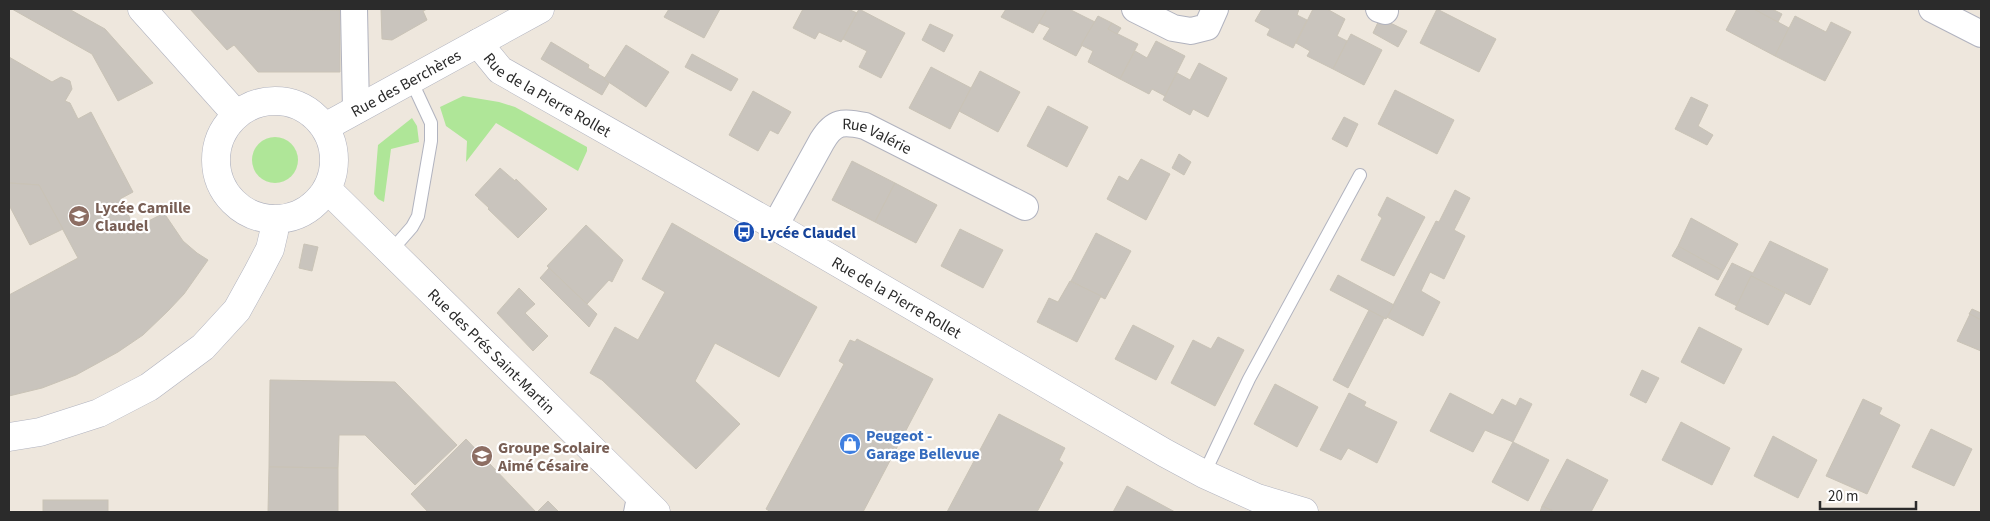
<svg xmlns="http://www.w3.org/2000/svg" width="1990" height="521" font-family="'Source Sans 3',sans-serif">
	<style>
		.green { fill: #afe698 }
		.building { fill: #c9c4bd; stroke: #c9c3b6 }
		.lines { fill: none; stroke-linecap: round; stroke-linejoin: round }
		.lane-casing { stroke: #b1b3bf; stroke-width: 14 }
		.street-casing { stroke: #b1b3bf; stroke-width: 28 }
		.secondary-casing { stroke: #b1b3bf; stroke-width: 29 }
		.lane { stroke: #fff; stroke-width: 12 }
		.street { stroke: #fff; stroke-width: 26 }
		.secondary { stroke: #fff; stroke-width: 28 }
		.labels { text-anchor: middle; stroke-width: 4.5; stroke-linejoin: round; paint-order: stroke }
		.street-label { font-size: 16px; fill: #2b2b2b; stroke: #fff }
		.education-label { font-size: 16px; font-weight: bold; fill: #785e54; stroke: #fff; text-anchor: start }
		.transit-label { font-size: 16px; font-weight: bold; fill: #164399; stroke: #fff; text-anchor: start }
		.shop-label { font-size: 16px; font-weight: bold; fill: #366cbe; stroke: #fff; text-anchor: start }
	</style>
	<rect width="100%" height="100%" fill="#eee7dd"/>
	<g class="green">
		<path d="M463,96L499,102L515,107L587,147V151L578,171L496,123L466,162L467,141L446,126L440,107Z"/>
		<path d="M412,118L417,126L419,142L391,149L384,202L378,199L374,194L378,145Z"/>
		<circle cx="275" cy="160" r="23"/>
	</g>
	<g class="building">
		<path d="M12,9H69L105,29L153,83L118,101L92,54Z"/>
		<path d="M190,9L340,10V72H258L234,45L227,50Z"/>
		<path d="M381,9H427L423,11L427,20L392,40L382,39Z"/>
		<path d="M669,9H720L704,38L664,17Z"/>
		<path d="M803,9H848L857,13L841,42L819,32L815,39L793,28Z"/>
		<path d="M859,9L905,33L881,78L859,67L867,51L843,39Z"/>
		<path d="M1006,9H1047L1033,33L1001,17Z"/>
		<path d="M1047,9H1069L1095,22L1076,56L1043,39L1050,28L1039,23Z"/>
		<path d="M1262,9H1299L1297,15L1307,20L1293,48L1267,35L1270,29L1255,21Z"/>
		<path d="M1313,9H1327L1345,19L1337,36L1347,41L1333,69L1307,56L1310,51L1296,43Z"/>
		<path d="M1437,9L1496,39L1479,72L1420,43Z"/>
		<path d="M1737,9H1754L1789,28L1775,56L1726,30Z"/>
		<path d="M1754,9H1772L1782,14L1778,22Z"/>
		<path d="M1098,16L1112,23L1108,29L1138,44L1120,79L1088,62L1093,51L1081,45Z"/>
		<path d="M1795,16L1826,32L1831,22L1851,32L1825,81L1775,56Z"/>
		<path d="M1380,18L1407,31L1398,47L1373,33Z"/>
		<path d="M1112,23L1121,28L1117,34L1108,29Z"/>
		<path d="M930,24L953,35L944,52L922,40Z"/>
		<path d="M1351,34L1382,50L1364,85L1333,69Z"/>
		<path d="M1156,41L1185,56L1165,96L1152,89L1149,94L1120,79L1135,51L1147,58Z"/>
		<path d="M551,42L589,65L588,68L605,78L604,79L609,83L602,95L541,59Z"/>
		<path d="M626,45L669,72L646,107L604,79Z"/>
		<path d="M692,54L738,79L731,91L685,67Z"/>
		<path d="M9,57L52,82L61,77L70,81L72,89L65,101L70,103L78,119L91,112L133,192L120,199L135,228L164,213L183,241L197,253L208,260L184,294L168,311L143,335L118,352L76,375L42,388L9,396V295L78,258L39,185L9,183Z"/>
		<path d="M1199,63L1227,78L1208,117L1193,109L1190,115L1163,100L1177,73L1190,80Z"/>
		<path d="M931,67L971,88L950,129L909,108Z"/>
		<path d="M980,71L1020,92L998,132L959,111Z"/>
		<path d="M1395,90L1454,120L1437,154L1378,124Z"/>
		<path d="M753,91L791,112L778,134L770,130L758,151L729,135Z"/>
		<path d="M1691,97L1708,105L1698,126L1713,135L1707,145L1675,129Z"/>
		<path d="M1048,106L1088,127L1067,167L1027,146Z"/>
		<path d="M1344,117L1358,124L1347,147L1332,139Z"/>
		<path d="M1179,154L1191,162L1184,175L1172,168Z"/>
		<path d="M1141,159L1170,174L1146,220L1107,199L1119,176L1128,181Z"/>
		<path d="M852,161L895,183L875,222L832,200Z"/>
		<path d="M500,168L515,181L516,179L547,209L518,238L488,209L489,208L475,195Z"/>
		<path d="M9,183L39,185L63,229L30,245L9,205Z"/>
		<path d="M895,183L937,205L916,243L875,222Z"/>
		<path d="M1455,190L1470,198L1454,230L1465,236L1444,279L1430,272L1421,291L1440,302L1423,336L1387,317L1436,221L1439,222Z"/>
		<path d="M1387,197L1425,217L1394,276L1361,260L1382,218L1378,215Z"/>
		<path d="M1691,218L1738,244L1723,271L1678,246Z"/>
		<path d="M672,223L817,307L779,377L715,343L695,381L740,424L696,469L602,380L590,373L615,327L638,340L665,292L642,279Z"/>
		<path d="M586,225L623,260L612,282L609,280L587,304L547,266Z"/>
		<path d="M960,229L1003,250L983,288L941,266Z"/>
		<path d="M1096,233L1131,251L1105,299L1071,281Z"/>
		<path d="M1770,241L1828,269L1810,305L1751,276L1737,306L1715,295L1732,263L1753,273Z"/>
		<path d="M304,244L318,247L312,271L299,268Z"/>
		<path d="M1678,246L1723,271L1718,280L1672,256Z"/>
		<path d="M549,268L597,314L589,327L540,278Z"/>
		<path d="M1338,275L1394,305L1386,319L1330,290Z"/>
		<path d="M1751,276L1785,293L1768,325L1735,309Z"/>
		<path d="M1070,281L1101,296L1077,342L1037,322L1049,298L1058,302Z"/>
		<path d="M519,288L535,304L525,313L548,336L533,351L497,313Z"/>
		<path d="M1972,309L1981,313V320L1969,314Z"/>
		<path d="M1369,310L1384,318L1348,388L1333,380Z"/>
		<path d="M1970,314L1981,320V351L1957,341Z"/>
		<path d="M1133,325L1174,346L1156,380L1115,359Z"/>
		<path d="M1699,327L1742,349L1724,384L1681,362Z"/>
		<path d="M1218,337L1244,350L1215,406L1171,383L1193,340L1211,349Z"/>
		<path d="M857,339L933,379L863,512H771L766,509L844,364L839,361L850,340L855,342Z"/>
		<path d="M1642,370L1659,378L1646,403L1630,395Z"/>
		<path d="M270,380L395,382L457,445L415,485L365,435H339L338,468L269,467Z"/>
		<path d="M1275,384L1318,407L1297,447L1254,424Z"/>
		<path d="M1349,393L1366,402L1364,406L1397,422L1377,463L1348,448L1341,460L1320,450Z"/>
		<path d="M1450,393L1493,415L1502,399L1516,406L1520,398L1532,404L1513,442L1485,430L1473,452L1430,431Z"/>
		<path d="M1863,399L1882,408L1879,414L1900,425L1867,494L1826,476Z"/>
		<path d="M999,414L1065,448L1059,460L1063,463L1037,512H947Z"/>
		<path d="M1681,422L1730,448L1712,485L1662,460Z"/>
		<path d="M1931,429L1972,449L1954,486L1912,467Z"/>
		<path d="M1773,436L1817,460L1798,498L1754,476Z"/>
		<path d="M466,439L536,512H428L411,494Z"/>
		<path d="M1513,442L1549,460L1528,501L1492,482Z"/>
		<path d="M1567,459L1608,480L1591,512H1555L1542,506Z"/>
		<path d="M269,467L338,468V512H268Z"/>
		<path d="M1127,486L1175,512H1113Z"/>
		<rect x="43" y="500" width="65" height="12"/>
		<path d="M548,501L559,512H537Z"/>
		<path d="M1542,506L1555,512H1540Z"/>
	</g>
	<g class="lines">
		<g class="lane-casing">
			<g id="lane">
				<path d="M390,252L412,227L418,216L431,141V123L411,80"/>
				<path d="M1204,474L1249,379L1360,175"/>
				<path d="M630,512L634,492"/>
			</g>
		</g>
		<g class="street-casing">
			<g id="street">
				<path d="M354,9L356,110"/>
				<path d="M1135,9L1173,28L1191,31L1207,27L1215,9"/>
				<path d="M1379,9L1385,11"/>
				<path d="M1932,9L1981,34"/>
				<path id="s1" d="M775,226L822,141C834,121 843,121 865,126L1025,207"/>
			</g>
		</g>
		<g class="secondary-casing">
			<g id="secondary">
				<path d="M142,9L236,114"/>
				<path id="s2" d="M478,43L500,70L775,226L1165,453L1204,474L1257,498L1304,512"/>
				<circle cx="275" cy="160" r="59"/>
				<path id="s3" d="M325,127L540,9"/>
				<path id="s4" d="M327,189L656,512"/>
				<path d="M9,437L40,432L99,413L149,387L203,347L237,310L258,272L270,249L274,232L272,219"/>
			</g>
		</g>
		<use href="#lane" class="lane"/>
		<use href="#street" class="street"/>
		<use href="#secondary" class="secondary"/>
	</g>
	<defs>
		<g id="school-disc" transform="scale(1.125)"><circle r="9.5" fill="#8d6e63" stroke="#fff"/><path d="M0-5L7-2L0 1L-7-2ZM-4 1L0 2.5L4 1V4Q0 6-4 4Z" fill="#fff"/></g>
		<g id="bus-disc" transform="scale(1.125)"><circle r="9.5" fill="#1a4fb4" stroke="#fff"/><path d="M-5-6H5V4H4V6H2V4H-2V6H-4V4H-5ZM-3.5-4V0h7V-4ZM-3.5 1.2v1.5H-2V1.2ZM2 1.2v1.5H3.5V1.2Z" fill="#fff"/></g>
		<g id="shop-disc" transform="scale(1.125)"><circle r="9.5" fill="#3f7fe0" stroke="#fff"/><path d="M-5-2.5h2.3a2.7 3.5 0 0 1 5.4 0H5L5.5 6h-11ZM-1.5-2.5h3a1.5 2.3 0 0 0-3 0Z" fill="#fff"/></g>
	</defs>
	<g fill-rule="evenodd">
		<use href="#school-disc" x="79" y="216"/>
		<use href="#bus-disc" x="744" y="232"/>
		<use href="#shop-disc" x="850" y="444"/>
		<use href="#school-disc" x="482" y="456"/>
	</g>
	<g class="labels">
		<g class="street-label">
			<text dy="6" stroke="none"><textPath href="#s3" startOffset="92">Rue des Berchères</textPath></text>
			<text dy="6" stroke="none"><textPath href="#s2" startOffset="88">Rue de la Pierre Rollet</textPath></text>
			<text dy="6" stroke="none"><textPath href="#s1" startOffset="162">Rue Valérie</textPath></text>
			<text dy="6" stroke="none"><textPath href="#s2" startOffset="492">Rue de la Pierre Rollet</textPath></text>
			<text dy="6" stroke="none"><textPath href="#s4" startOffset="231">Rue des Prés Saint-Martin</textPath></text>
		</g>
		<g class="education-label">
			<text x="95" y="213">Lycée Camille<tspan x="95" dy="18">Claudel</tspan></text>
			<text x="498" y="453">Groupe Scolaire<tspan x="498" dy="18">Aimé Césaire</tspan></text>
		</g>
		<g class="transit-label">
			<text x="760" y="238">Lycée Claudel</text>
		</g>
		<g class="shop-label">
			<text x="866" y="441">Peugeot -<tspan x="866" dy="18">Garage Bellevue</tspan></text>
		</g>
	</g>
	<rect width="1990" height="521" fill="none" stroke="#2b2b2b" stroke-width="20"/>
	<path d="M1820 501v8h96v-8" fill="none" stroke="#2b2b2b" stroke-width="2.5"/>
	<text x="1828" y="501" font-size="15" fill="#2b2b2b" stroke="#ffffff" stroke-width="4" paint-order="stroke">20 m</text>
</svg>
